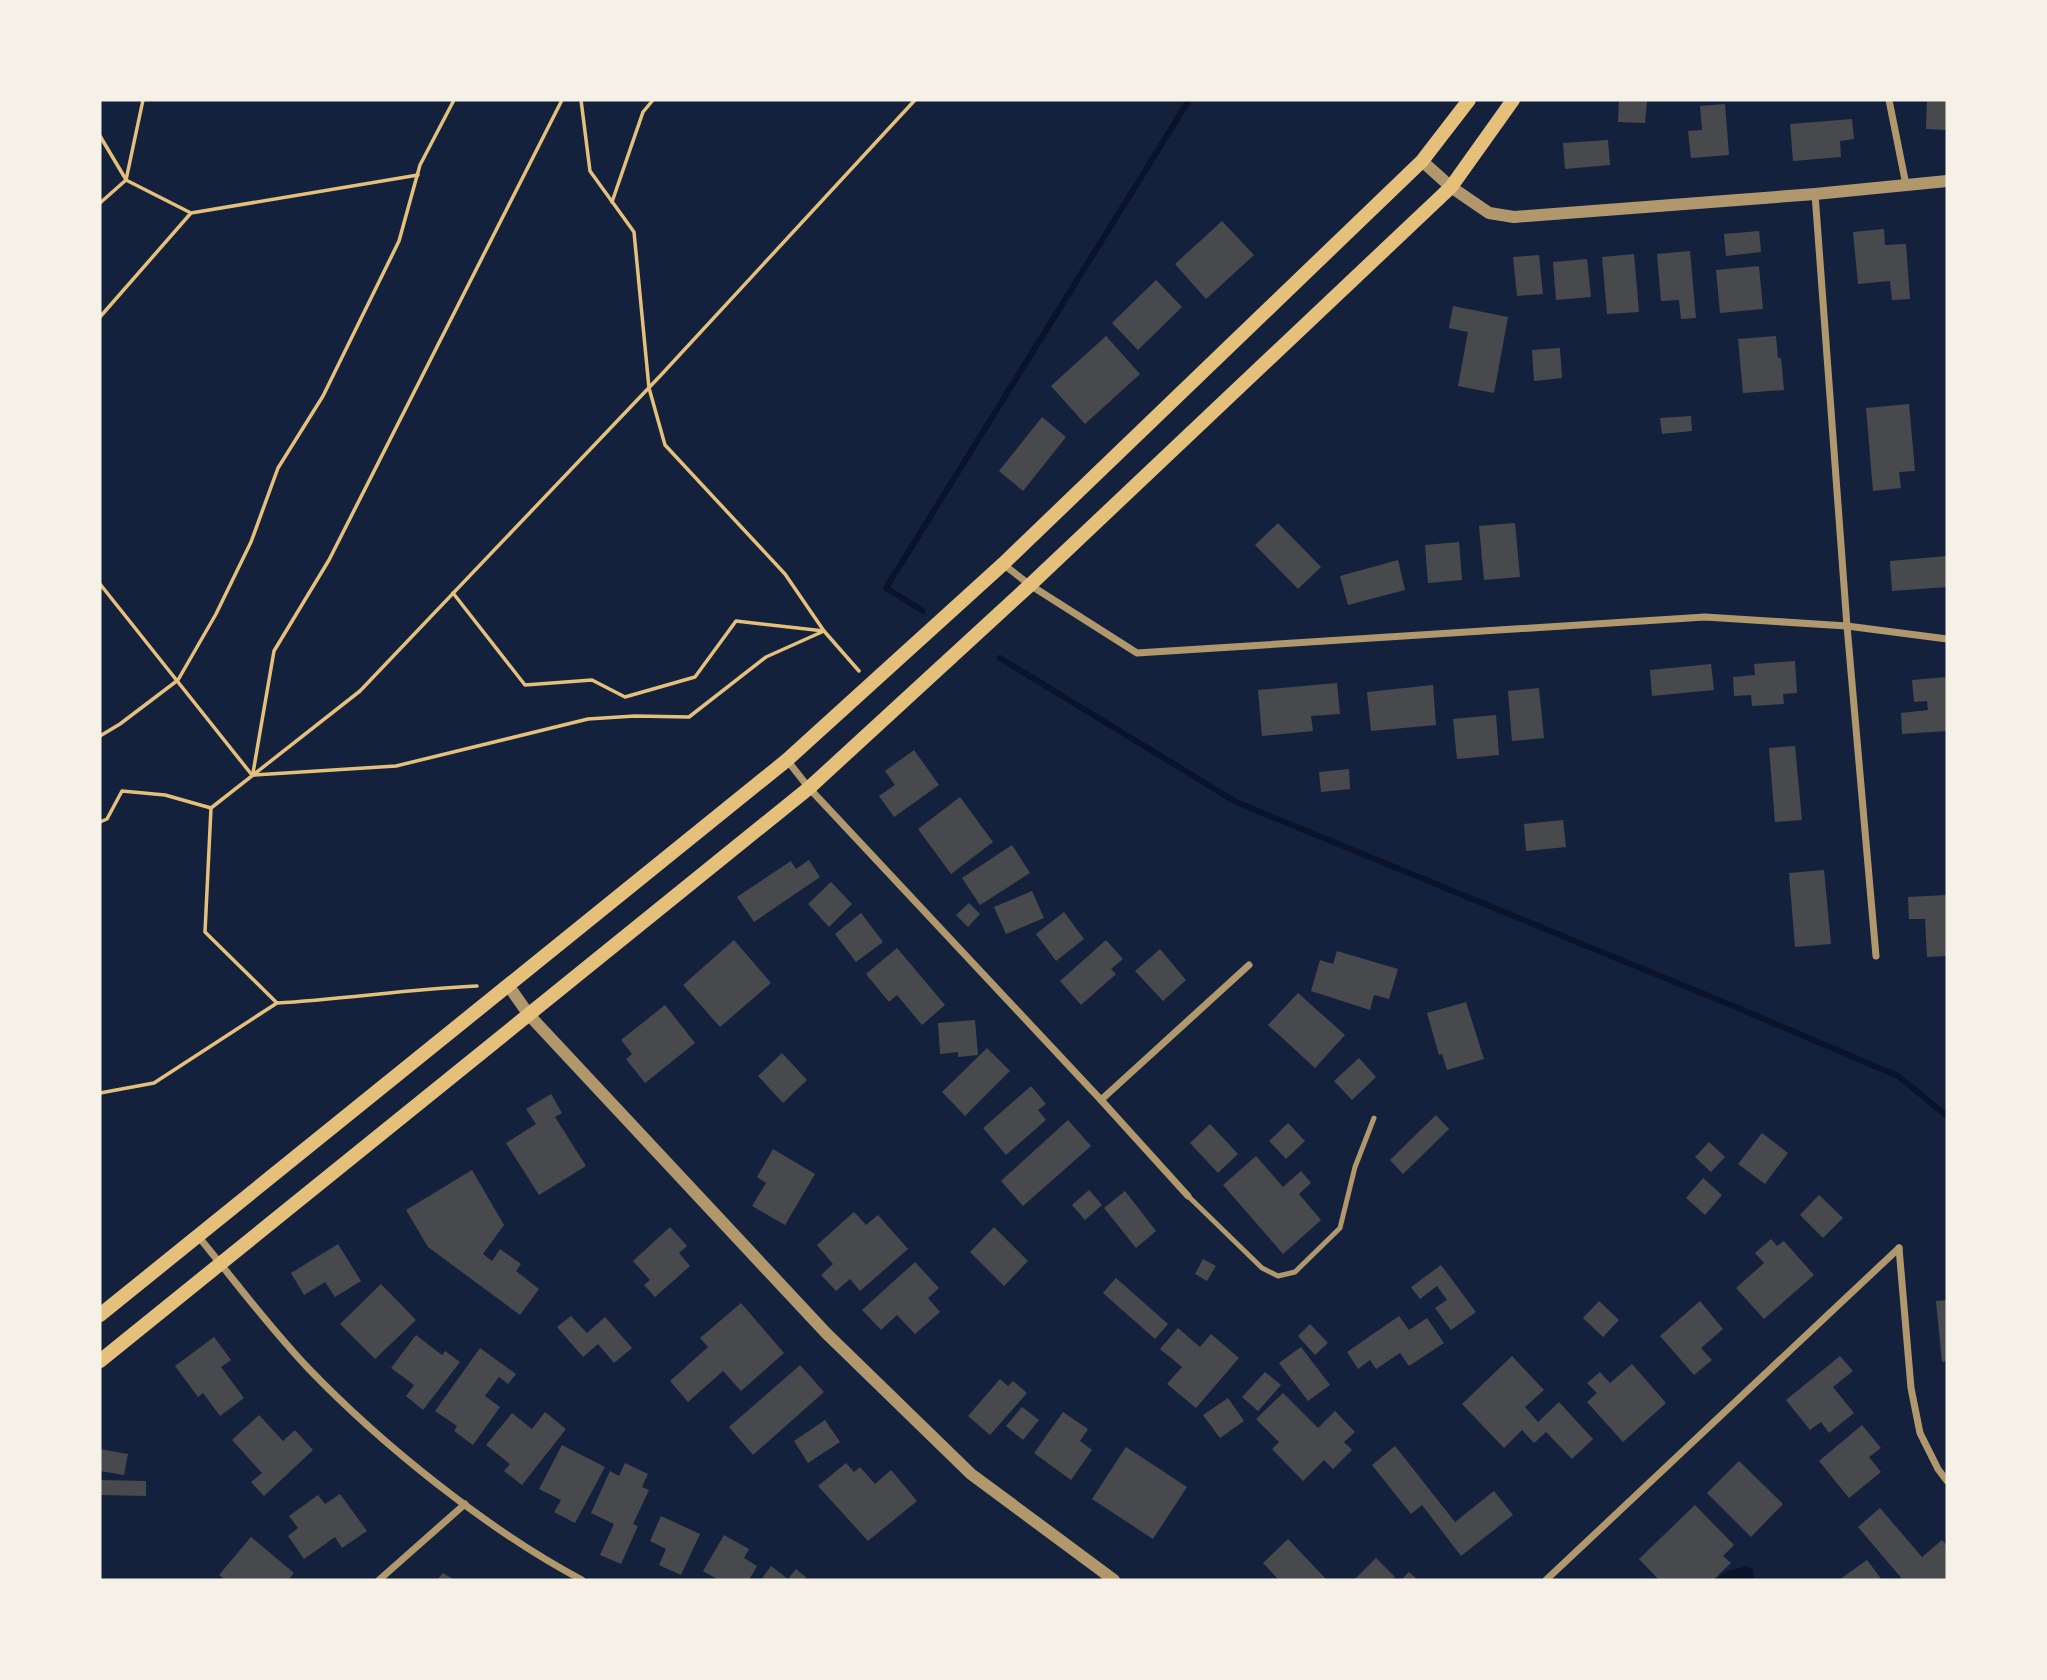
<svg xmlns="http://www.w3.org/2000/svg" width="2047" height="1680" font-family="'Roboto Condensed',sans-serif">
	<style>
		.water { fill: #0b132b }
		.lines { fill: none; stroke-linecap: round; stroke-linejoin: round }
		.stream { stroke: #0b132b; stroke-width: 6 }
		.building { fill: #48494c }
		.path { stroke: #e5c07b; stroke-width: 3.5 }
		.service { stroke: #b1986c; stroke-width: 5 }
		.minor { stroke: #b1986c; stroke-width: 7 }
		.tertiary { stroke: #b1986c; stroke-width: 12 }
		.secondary { stroke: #e5c07b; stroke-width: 14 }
	</style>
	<rect width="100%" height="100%" fill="#14213d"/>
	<path class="water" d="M1747,1566L1753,1569L1754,1580H1719L1718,1578L1724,1572Z"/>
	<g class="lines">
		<g class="stream">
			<path d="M923,611L886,588L1189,100"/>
			<path d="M1000,658L1236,802L1726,1003L1898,1076L1947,1116"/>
		</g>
	</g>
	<g class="building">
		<path d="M1619,100H1647L1645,123L1618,122Z"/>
		<path d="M1927,100H1947V130L1926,129Z"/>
		<path d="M1725,104L1729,155L1691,158L1688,131L1702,130L1700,106Z"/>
		<path d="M1852,119L1854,139L1840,141L1841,157L1793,161L1790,124Z"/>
		<path d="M1608,140L1610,165L1565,169L1563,143Z"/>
		<path d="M1222,221L1254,255L1206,299L1175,264Z"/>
		<path d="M1884,229L1885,245L1906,244L1910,299L1892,300L1890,281L1858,284L1853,232Z"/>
		<path d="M1759,231L1761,252L1726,256L1724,234Z"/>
		<path d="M1690,251L1696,318L1681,319L1679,300L1661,301L1657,254Z"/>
		<path d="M1634,254L1639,312L1607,314L1602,257Z"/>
		<path d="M1539,255L1543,294L1517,296L1513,257Z"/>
		<path d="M1587,259L1591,297L1556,300L1553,262Z"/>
		<path d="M1759,266L1763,309L1720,313L1716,270Z"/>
		<path d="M1156,280L1182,307L1138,350L1112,323Z"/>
		<path d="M1453,306L1508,317L1494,393L1458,386L1468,332L1449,328Z"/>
		<path d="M1106,336L1140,374L1085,424L1051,386Z"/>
		<path d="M1776,336L1778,358H1781L1784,390L1743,393L1738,339Z"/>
		<path d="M1560,348L1562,378L1534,381L1532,350Z"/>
		<path d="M1909,404L1915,471L1899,472L1901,488L1873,491L1866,408Z"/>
		<path d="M1691,416L1692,431L1662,434L1660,418Z"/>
		<path d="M1042,417L1066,437L1023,491L999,471Z"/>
		<path d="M1278,523L1321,567L1298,589L1255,545Z"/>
		<path d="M1515,523L1520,577L1484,580L1479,526Z"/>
		<path d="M1459,542L1462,580L1428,583L1425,545Z"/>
		<path d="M1947,556V587L1892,591L1890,561Z"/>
		<path d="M1398,560L1405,590L1348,605L1340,576Z"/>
		<path d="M1795,661L1797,693L1783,694L1784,704L1752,706L1751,695L1734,696L1733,677L1755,675L1754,664Z"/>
		<path d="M1711,664L1714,690L1652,696L1650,670Z"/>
		<path d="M1947,677V731L1902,734L1901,713L1928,710L1927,701L1914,702L1912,680Z"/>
		<path d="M1337,683L1340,714L1311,716L1313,731L1262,736L1258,690Z"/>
		<path d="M1433,685L1436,725L1371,731L1367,692Z"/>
		<path d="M1539,688L1544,738L1512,741L1508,691Z"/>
		<path d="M1496,715L1499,755L1457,759L1453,719Z"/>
		<path d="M1795,746L1802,820L1775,822L1769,748Z"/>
		<path d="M914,750L939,785L894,817L879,796L895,785L885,771Z"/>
		<path d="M1349,769L1350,789L1321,792L1319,772Z"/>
		<path d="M960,797L993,842L951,874L918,829Z"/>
		<path d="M1563,820L1566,847L1526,851L1524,824Z"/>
		<path d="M1012,845L1030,873L980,905L962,878Z"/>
		<path d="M809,860L820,877L754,922L737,897L791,861L796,869Z"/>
		<path d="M1824,870L1831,944L1795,947L1789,873Z"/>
		<path d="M831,882L852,904L829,927L808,904Z"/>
		<path d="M1032,891L1044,918L1006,934L994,907Z"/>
		<path d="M1947,895V956L1927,957L1925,919H1909L1908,897Z"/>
		<path d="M969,903L980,914L968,927L956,915Z"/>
		<path d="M1064,912L1084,939L1056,961L1036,934Z"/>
		<path d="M861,913L883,942L856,962L835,934Z"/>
		<path d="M734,940L771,983L720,1027L683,985Z"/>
		<path d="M1106,940L1123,959L1111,969L1116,974L1081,1005L1060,981Z"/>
		<path d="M897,948L945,1005L922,1025L897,995L889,1002L866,974Z"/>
		<path d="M1160,949L1186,980L1163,1001L1135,971Z"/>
		<path d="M1337,951L1398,969L1389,999L1374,995L1370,1010L1311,991L1320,960L1333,964Z"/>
		<path d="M1298,993L1345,1035L1315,1068L1268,1025Z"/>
		<path d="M1466,1002L1484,1059L1447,1070L1442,1054L1439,1055L1427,1013Z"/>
		<path d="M665,1005L695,1043L645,1083L626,1059L632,1054L621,1040Z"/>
		<path d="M975,1020L978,1055L958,1057V1052L940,1054L938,1023Z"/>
		<path d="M987,1048L1010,1071L965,1116L942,1092Z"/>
		<path d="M782,1053L807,1080L783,1103L758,1076Z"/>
		<path d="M1359,1058L1376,1077L1352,1100L1334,1081Z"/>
		<path d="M1031,1086L1046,1104L1038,1110L1046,1120L1006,1155L983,1128Z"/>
		<path d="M551,1094L562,1113L555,1117L586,1166L539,1195L506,1143L536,1124L526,1109Z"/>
		<path d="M1436,1115L1449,1129L1403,1174L1390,1160Z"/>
		<path d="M1068,1120L1091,1146L1023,1206L1001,1181Z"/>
		<path d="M1288,1123L1305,1141L1286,1159L1269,1141Z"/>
		<path d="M1210,1124L1238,1154L1218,1173L1190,1143Z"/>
		<path d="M1762,1133L1788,1153L1765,1184L1738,1164Z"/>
		<path d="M1709,1142L1725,1157L1711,1172L1695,1157Z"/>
		<path d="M773,1149L815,1174L785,1225L752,1206L766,1183L757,1177Z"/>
		<path d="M1256,1156L1283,1187L1301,1171L1311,1183L1299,1194L1321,1220L1283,1254L1223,1185Z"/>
		<path d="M472,1170L504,1225L483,1254L492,1261L500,1249L521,1264L516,1271L539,1289L520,1315L428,1247L406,1210Z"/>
		<path d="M1703,1178L1722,1195L1705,1215L1686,1198Z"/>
		<path d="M1089,1190L1102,1205L1085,1220L1072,1205Z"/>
		<path d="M1125,1191L1156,1231L1136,1248L1104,1208Z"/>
		<path d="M1819,1195L1843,1218L1823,1238L1800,1215Z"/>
		<path d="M854,1212L866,1225L878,1215L908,1249L860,1291L850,1279L836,1291L821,1275L833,1264L817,1245Z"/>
		<path d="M670,1227L687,1246L679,1253L690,1266L655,1297L644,1285L650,1280L633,1261Z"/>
		<path d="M994,1227L1028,1261L1004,1286L970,1252Z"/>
		<path d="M1771,1239L1777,1246L1784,1241L1814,1275L1764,1319L1736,1288L1764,1263L1755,1253Z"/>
		<path d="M338,1244L361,1281L335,1297L325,1282L304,1295L291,1273Z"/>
		<path d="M1203,1259L1216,1266L1207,1281L1195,1274Z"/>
		<path d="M915,1262L939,1288L928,1298L940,1312L915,1334L897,1315L881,1330L862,1310Z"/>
		<path d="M1441,1265L1476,1312L1451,1330L1435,1308L1447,1300L1437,1286L1420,1299L1411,1287Z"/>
		<path d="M1116,1278L1168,1324L1155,1339L1103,1293Z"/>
		<path d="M381,1284L416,1320L375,1359L340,1324Z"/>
		<path d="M1947,1300V1361L1942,1362L1936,1301Z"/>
		<path d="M1599,1301L1619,1320L1603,1337L1583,1318Z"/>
		<path d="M1700,1301L1723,1329L1701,1348L1712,1360L1694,1375L1660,1336Z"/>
		<path d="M741,1303L784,1353L741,1391L723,1371L688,1402L670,1381L708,1347L700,1338Z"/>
		<path d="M571,1316L587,1333L605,1317L632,1348L614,1363L598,1344L583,1357L557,1327Z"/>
		<path d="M1399,1316L1409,1330L1427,1318L1444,1343L1409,1366L1400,1353L1376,1369L1370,1360L1358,1369L1347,1352Z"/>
		<path d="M1310,1324L1328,1343L1315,1355L1298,1336Z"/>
		<path d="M1178,1328L1200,1347L1211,1334L1239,1358L1196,1408L1167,1384L1182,1367L1160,1349Z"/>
		<path d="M416,1335L442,1355L445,1351L460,1362L423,1410L406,1396L414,1385L391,1368Z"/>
		<path d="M214,1337L231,1360L221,1367L244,1398L220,1416L203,1393L198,1397L175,1366Z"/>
		<path d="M1301,1347L1330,1385L1308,1401L1279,1363Z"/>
		<path d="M480,1348L516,1374L508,1384L499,1377L485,1396L500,1407L473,1445L454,1431L457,1426L435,1411Z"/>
		<path d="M1512,1356L1544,1390L1525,1407L1538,1422L1559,1402L1593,1439L1572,1459L1546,1432L1534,1443L1522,1430L1504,1448L1462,1404Z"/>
		<path d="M1840,1356L1853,1371L1833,1387L1854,1413L1829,1433L1821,1422L1810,1430L1786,1400Z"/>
		<path d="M1632,1364L1666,1403L1623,1442L1587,1402L1597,1393L1587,1383L1600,1372L1610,1383Z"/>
		<path d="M800,1365L824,1392L753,1455L729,1427Z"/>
		<path d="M1265,1372L1281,1385L1258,1411L1242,1397Z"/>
		<path d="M1000,1379L1008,1386L1013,1381L1027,1393L990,1435L968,1416Z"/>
		<path d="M1283,1393L1318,1428L1335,1411L1355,1432L1344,1442L1352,1450L1333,1469L1324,1460L1303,1481L1272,1449L1279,1442L1256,1419Z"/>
		<path d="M1228,1398L1244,1421L1220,1438L1203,1415Z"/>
		<path d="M1022,1407L1039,1420L1023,1440L1006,1426Z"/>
		<path d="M545,1412L566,1429L522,1485L504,1471L510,1464L486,1445L512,1413L532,1429Z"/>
		<path d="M1063,1412L1088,1429L1080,1441L1092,1450L1071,1480L1034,1453Z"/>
		<path d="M259,1415L283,1441L295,1430L313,1450L264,1496L251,1482L262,1473L232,1440Z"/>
		<path d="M825,1420L840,1442L808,1463L794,1441Z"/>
		<path d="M1862,1425L1881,1448L1869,1457L1881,1472L1849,1498L1819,1461Z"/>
		<path d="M562,1445L605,1467L575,1523L554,1512L561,1500L539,1489Z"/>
		<path d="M1395,1446L1455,1522L1494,1491L1513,1515L1461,1556L1422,1505L1411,1514L1372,1465Z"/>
		<path d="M1126,1447L1187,1487L1153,1539L1092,1499Z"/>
		<path d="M100,1449L128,1454L124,1475L100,1471Z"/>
		<path d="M1739,1461L1783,1504L1751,1537L1707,1493Z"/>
		<path d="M625,1463L648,1474L642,1487L649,1490L633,1524L638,1526L621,1564L600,1555L614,1524L591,1513L610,1471L619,1476Z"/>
		<path d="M846,1463L854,1472L860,1467L875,1484L891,1470L917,1501L868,1541L818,1486Z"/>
		<path d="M100,1480L146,1481V1496L100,1495Z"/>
		<path d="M340,1494L367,1531L342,1548L335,1537L304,1559L288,1536L298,1528L289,1516L318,1495L325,1504Z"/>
		<path d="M1695,1505L1734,1545L1723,1556L1731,1563L1713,1580H1659L1639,1559Z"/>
		<path d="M1880,1508L1922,1557L1942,1540L1947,1546V1580H1903L1858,1527Z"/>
		<path d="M661,1516L700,1534L681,1575L659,1565L666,1549L650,1541Z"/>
		<path d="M724,1535L749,1549L744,1558L757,1566L749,1580H719L703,1571Z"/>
		<path d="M251,1537L294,1573L288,1580H226L219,1575Z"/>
		<path d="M1288,1539L1326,1579L1325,1580H1279L1263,1563Z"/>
		<path d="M1376,1558L1395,1577L1391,1580H1354Z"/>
		<path d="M1867,1560L1882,1580H1839Z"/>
		<path d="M771,1566L788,1579L796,1569L806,1577L804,1580H761Z"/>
		<path d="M1409,1572L1418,1580H1401Z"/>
		<path d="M443,1573L454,1580H437Z"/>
	</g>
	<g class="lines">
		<g class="path">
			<path d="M100,136L125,178"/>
			<path d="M126,180L143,100"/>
			<path d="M612,202L643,112L653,100"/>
			<path d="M100,203L126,180L191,213L418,175"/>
			<path d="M100,317L191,213"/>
			<path d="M100,584L252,775"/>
			<path d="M453,593L525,685L592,680L625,697L695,677L736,621L824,631L859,671"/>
			<path d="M100,736L120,724L178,680L216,614L251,542L278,468L323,396L399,241L420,165L454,100"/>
			<path d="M253,773L274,651L329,560L562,100"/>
			<path d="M254,775L396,766L588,719L635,716L689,717L766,657L824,631L785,574L665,445L649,388L634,232L590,171L581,100"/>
			<path d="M100,822L107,819L122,791L165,795L211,808"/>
			<path d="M277,1003C344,999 410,989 477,986"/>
			<path d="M100,1093L154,1083L277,1003L205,932L211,808L360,691L661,375L915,100"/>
		</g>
		<path class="service" d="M1188,1196L1262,1268L1278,1276L1295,1272L1340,1228L1355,1167L1374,1118"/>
		<g class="minor">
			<path d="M1889,100L1906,185"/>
			<path d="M1815,194L1847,626L1876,956"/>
			<path d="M1003,564L1030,585L1137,653L1705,617L1847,626L1947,639"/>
			<path d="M787,760L809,788L1101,1100L1188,1196"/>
			<path d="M1101,1100L1249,965"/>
			<path d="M198,1236C234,1280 269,1327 308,1368C382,1445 488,1530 582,1580"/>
			<path d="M1899,1248L1911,1388L1920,1433L1938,1469L1947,1481"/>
			<path d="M379,1580L465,1504"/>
			<path d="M1546,1580L1899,1248"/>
		</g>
		<g class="tertiary">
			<path d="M1422,161L1451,187L1489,213L1514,217L1815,194L1947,181"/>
			<path d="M508,985L529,1015L826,1333L971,1474L1114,1580"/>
		</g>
		<g class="secondary">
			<path d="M100,1315L787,760L1003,564L1422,161L1469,100"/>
			<path d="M100,1361L809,788L1030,585L1451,187L1513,100"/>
		</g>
	</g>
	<rect width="2047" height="1680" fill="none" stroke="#f6f1e7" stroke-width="203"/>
</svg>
